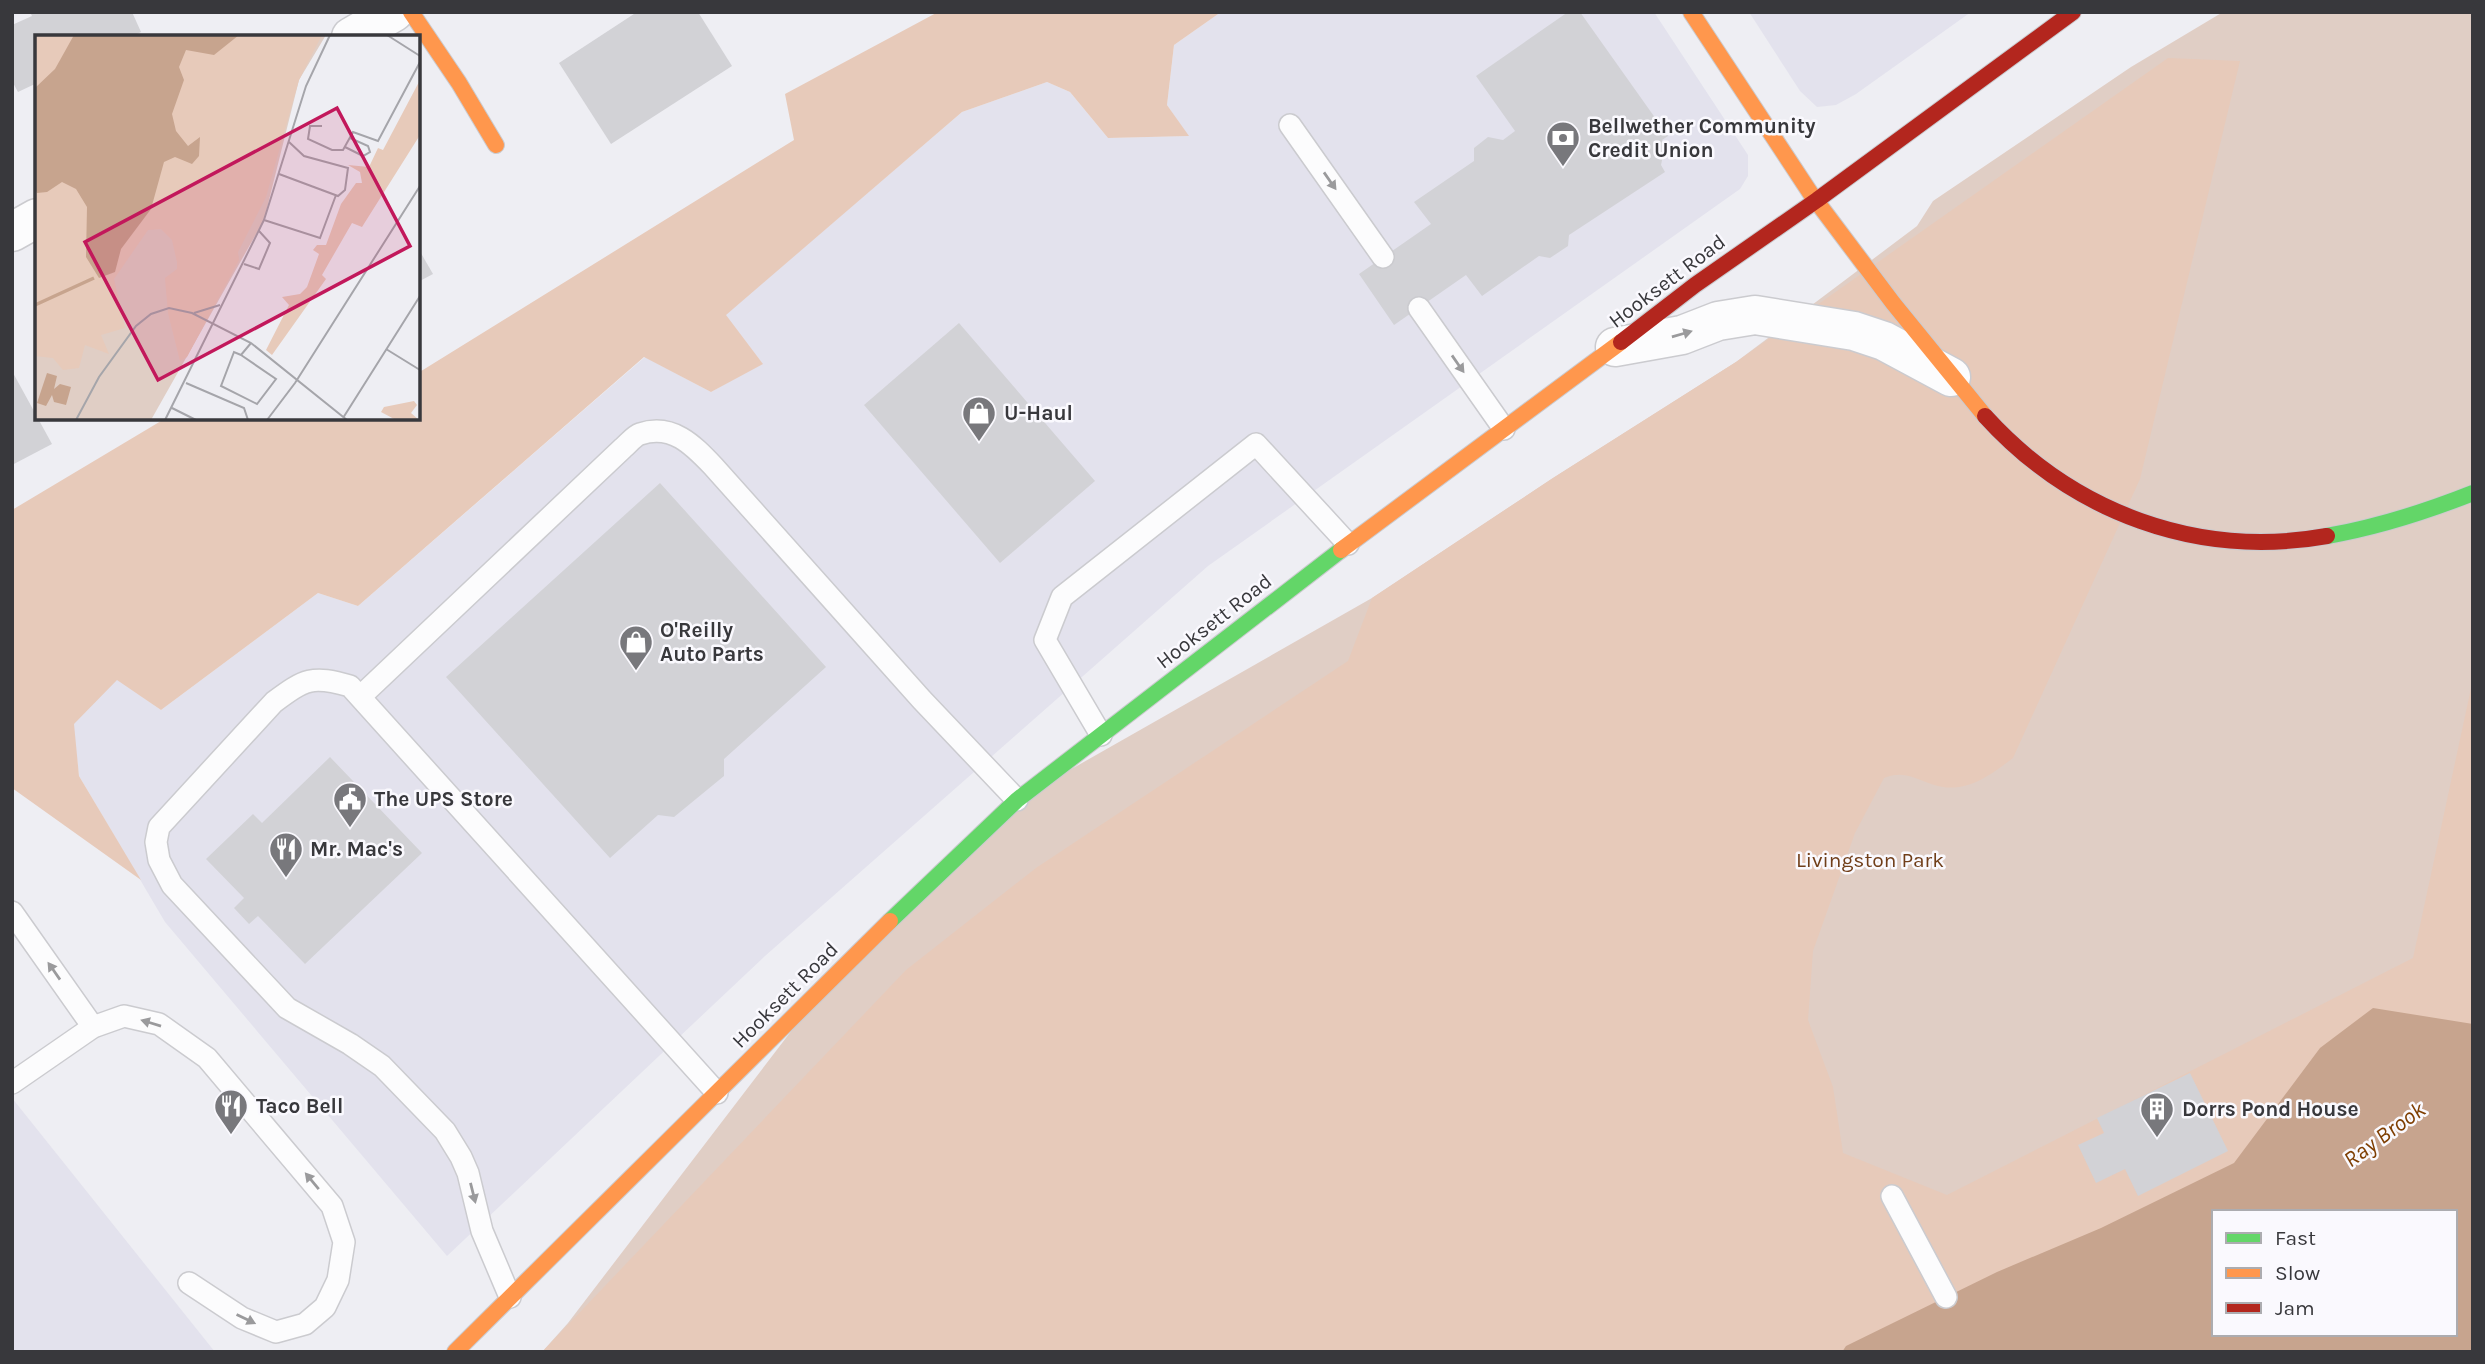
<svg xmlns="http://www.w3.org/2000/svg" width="2485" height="1364" font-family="Karla,sans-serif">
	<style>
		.built { fill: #e3e2ed }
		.green { fill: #e0cec5; fill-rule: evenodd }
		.forest { fill: #e7caba; fill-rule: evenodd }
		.water { fill: #c7a48e; fill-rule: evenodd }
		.building { fill: #d2d2d6 }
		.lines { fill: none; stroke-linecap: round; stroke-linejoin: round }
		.lane-casing { stroke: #cbcbcf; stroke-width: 24 }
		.street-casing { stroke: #cbcbcf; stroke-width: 41 }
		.fast-casing { stroke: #cbcbcf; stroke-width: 18 }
		.slow-casing { stroke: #cbcbcf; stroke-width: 18 }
		.jam-casing { stroke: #cbcbcf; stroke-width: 18 }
		.lane { stroke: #fcfcfd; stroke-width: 21 }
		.street { stroke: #fcfcfd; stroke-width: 38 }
		.fast { stroke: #63d668; stroke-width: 16 }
		.slow { stroke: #ff974d; stroke-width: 16 }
		.jam { stroke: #b3261e; stroke-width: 16 }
		.oneway { fill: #9a9a9c }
		.labels { text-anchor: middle; stroke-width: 5; stroke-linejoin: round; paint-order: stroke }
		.poi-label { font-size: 21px; font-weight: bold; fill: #38383c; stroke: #faf9fe; text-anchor: start }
		.street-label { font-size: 21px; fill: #38383c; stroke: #faf9fe }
		.park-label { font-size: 21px; fill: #703e19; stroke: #faf9fe }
		.water-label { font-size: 23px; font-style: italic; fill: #7e3e02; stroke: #faf9fe }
		.inset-river { fill: none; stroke: #c7a48e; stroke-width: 3.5 }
		.inset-road { fill: none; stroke: #a5a5aa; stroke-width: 2 }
		.view { fill: #c2185b; fill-opacity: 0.15; stroke: #c2185b; stroke-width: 3.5 }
		.inset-edge { fill: none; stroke: #38383c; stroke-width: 3.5 }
	</style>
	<rect width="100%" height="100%" fill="#eeeef3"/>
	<g class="built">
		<path d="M1221,12H1654L1748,155V176L1740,189L1208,566L765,956L447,1256L165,922L79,776L73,724L117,679L161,710L318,593L358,606L645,357L711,392L762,363L725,315L962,112L1047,82L1070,92L1108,138L1188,136L1167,105L1174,45Z"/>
		<path d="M1749,12H1971L1856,94L1836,105L1817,107L1800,91Z"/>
		<path d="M12,1098L215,1352H12Z"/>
	</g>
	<path class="green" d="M2223,12H2473V1352H542L568,1323L828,983L1017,800L1372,598L1553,478L1736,362L1917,226L1933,201L2131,67ZM2214,1212H2455V1334H2214Z"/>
	<g class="forest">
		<path d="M938,12H1221L1174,45L1167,105L1189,136L1108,138L1070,92L1047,82L962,112L726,315L763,364L711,392L644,357L358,606L318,593L161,710L117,680L74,724L79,776L141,880L12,788V510L166,418H418V373L794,140L785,94Z"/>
		<path d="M2168,58L2240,61L2140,479L2013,758C1993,773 1971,791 1943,787C1921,784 1908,768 1884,778L1855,833L1813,951L1808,1020L1833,1087L1843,1153L1947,1195L2413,958L2473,679V1352H542L906,970L1036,868L1348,661L1372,598L1553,478L1736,362ZM2214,1212H2455V1334H2214Z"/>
	</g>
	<path class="water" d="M2373,1008L2473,1024V1352H1842L1846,1346L1997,1272L2101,1228L2234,1163L2320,1048ZM2214,1212H2455V1334H2214Z"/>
	<g class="building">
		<path d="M30,12H132L141,32L131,37H37V83L18,92L12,81V25L32,16Z"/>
		<path d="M637,12H698L732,66L611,144L559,63Z"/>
		<path d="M1568,12H1580L1668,136L1662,140L1665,146L1661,165L1665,172L1569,235L1568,246L1550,258L1539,256L1482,296L1466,275L1394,325L1359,274L1431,224L1414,202L1474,161V148L1488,137L1503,140L1515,131L1476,76Z"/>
		<path d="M418,248L433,274L418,282Z"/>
		<path d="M959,323L1095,481L1000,563L864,405Z"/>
		<path d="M12,371L52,444L12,465Z"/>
		<path d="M660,483L826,667L724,759V776L674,817L658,815L610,858L446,677Z"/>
		<path d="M330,757L422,853L305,964L258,916L249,924L234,908L244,898L206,859L253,814L262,823Z"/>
		<path d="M2190,1073L2228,1151L2138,1196L2125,1169L2096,1183L2078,1145L2104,1133L2097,1118Z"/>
	</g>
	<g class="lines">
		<g class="lane-casing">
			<g id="lane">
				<path d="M1290,125L1383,257"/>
				<path d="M1419,308L1504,429"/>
				<path d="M361,696L623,448C628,444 634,436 640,434C672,423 693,445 713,466L922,700L1017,800"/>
				<path d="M1101,735L1045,640L1062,597L1256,444L1348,544"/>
				<path d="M12,912L93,1027"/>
				<path d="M12,1083L93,1027L124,1016L159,1024L207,1058L332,1206L344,1242L338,1280L325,1307L305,1324L276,1332L242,1318L189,1283"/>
				<path d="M1892,1196L1946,1297"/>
				<path d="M510,1297L482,1231L468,1173L461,1157L445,1131L382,1066L350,1044L287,1008L172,885L159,860L156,842L159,827L274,702C305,679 312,675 350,686L717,1093"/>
			</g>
		</g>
		<g class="street-casing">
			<g id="street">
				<path d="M351,37L394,12"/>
				<path d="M12,232L37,218"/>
				<path d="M1615,347L1682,335L1718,321L1755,315L1854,331L1884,341L1951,377"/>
			</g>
		</g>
		<g class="fast-casing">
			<g id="fast">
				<path d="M2327,536C2378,527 2425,512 2473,493"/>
				<path d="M890,921L1017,800L1341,550"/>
			</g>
		</g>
		<g class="slow-casing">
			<g id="slow">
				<path d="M411,12L459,83L496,145"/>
				<path d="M1691,12L1811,194L1893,303L1985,416"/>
				<path d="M1341,550L1621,342"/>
				<path d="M455,1352L890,921"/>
			</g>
		</g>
		<g class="jam-casing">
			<g id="jam">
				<path d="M1621,342L1695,285L1817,200L2073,12"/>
				<path d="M1985,416C2073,513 2198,559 2327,536"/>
			</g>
		</g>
		<use href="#lane" class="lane"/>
		<use href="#street" class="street"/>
		<use href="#fast" class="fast"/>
		<use href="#slow" class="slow"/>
		<use href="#jam" class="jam"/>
	</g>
	<defs><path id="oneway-solid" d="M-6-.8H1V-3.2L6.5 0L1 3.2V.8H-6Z" transform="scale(1.75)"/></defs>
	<g class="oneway">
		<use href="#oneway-solid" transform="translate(1330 181) rotate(55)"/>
		<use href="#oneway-solid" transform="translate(1682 334) rotate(-16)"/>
		<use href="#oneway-solid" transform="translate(1458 364) rotate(55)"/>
		<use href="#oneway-solid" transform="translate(54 971) rotate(-125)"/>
		<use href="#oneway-solid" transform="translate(151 1023) rotate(-163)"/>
		<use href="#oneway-solid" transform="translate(312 1181) rotate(-130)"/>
		<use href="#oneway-solid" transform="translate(473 1193) rotate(76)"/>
		<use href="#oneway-solid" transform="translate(246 1319) rotate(26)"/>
	</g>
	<defs>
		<g id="bank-pin" transform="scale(1.75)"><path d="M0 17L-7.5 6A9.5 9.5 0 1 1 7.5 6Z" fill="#78787c" stroke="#faf9fe"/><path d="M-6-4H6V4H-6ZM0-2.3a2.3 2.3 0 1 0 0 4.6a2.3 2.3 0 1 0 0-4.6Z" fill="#fff"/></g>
		<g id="shop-pin" transform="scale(1.75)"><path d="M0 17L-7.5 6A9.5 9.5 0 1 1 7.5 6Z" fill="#78787c" stroke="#faf9fe"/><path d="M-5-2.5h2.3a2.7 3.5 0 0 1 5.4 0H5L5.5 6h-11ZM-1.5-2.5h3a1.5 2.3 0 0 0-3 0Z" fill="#fff"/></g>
		<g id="civic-pin" transform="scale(1.75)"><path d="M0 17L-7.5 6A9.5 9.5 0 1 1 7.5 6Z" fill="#78787c" stroke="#faf9fe"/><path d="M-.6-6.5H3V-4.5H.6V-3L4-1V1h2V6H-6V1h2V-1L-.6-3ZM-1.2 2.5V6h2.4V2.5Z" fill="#fff"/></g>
		<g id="restaurant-pin" transform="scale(1.75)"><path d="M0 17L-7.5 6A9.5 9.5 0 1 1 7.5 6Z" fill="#78787c" stroke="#faf9fe"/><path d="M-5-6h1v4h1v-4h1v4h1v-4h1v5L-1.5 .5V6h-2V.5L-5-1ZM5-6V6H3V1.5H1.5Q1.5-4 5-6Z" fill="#fff"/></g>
		<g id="building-pin" transform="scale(1.75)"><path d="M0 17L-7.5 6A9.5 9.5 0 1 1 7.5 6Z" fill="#78787c" stroke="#faf9fe"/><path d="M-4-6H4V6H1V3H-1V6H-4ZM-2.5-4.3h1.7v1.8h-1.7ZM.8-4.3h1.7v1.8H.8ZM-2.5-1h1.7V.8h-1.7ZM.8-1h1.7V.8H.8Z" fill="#fff"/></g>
	</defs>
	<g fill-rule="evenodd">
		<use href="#bank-pin" x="1563" y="138"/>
		<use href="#shop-pin" x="979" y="413"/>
		<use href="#shop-pin" x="636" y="642"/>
		<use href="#civic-pin" x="350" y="799"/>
		<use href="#restaurant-pin" x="286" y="849"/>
		<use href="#restaurant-pin" x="231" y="1106"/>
		<use href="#building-pin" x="2157" y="1109"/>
	</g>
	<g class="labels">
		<g class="poi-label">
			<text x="1588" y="133">Bellwether Community<tspan x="1588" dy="24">Credit Union</tspan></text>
			<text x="1004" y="420">U-Haul</text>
			<text x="660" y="637">O'Reilly<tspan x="660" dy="24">Auto Parts</tspan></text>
			<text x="374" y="806">The UPS Store</text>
			<text x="310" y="856">Mr. Mac's</text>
			<text x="256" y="1113">Taco Bell</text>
			<text x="2182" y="1116">Dorrs Pond House</text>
		</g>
		<g class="street-label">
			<text transform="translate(1667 281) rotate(-37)" y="7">Hooksett Road</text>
			<text transform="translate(1214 621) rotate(-38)" y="7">Hooksett Road</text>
			<text transform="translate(785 995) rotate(-45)" y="7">Hooksett Road</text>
		</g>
		<g class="park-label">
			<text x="1870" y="867">Livingston Park</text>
		</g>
		<g class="water-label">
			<text transform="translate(2384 1134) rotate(-36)" y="8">Ray Brook</text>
		</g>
	</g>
	<g transform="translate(35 35)">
		<rect width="385" height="385" fill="#eeeef3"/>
		<path d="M0,0H291L264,45L229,185L116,385H0Z" fill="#e0cec5"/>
		<path d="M0,0H287L264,45L231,162L203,217L204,225L152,322L145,326L133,278L130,243L142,234V227L137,205L126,194L113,195L79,244L90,293L66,300L74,319L50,310L44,333L28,335L18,323L0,321ZM385,45V100L327,192L317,188L287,240L291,244L237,320L231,315L254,270L247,262L265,259L272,252L284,219L278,215L282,210H291L306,169L321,148H327L325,137L313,130L334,132L343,113L348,115ZM379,366L382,370L376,378L384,385H361L346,377L349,372Z" fill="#e7caba"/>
		<path d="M39,0H204L179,20L151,15L144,32L149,45L137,79L141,96L153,111L165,102L164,121L157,129L140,122L129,127L116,174L86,214L80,237L64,243L51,222L52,172L41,154L27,147L12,157L2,158L0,154V53L20,34ZM12,338L22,341L19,354L25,349L36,352L31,370L19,367L17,360L11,371L2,368Z" fill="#c7a48e"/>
		<path class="inset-river" d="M0,270L59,243"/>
		<path class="inset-road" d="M352,0L385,21M287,91H275L273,104L297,115H308L318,97L343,106L385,27M310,112L328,121L335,117L333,111L315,103M244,139L303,161L310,155L313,133L269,121L254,107M229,185L285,203L301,160M209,229L224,234L235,208L224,196M159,278L185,270M351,314L385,335M206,320L241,344L222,369L186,351L199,317L206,320L216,308M151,348L209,373L213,385M137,373L161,385M308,383L385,261M41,385L64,342L101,291L116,279L134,273L157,278L216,308L312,385M130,385L229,185L271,51L295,0M232,385L260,348L385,151"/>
		<path class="view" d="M302,73L375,211L123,345L50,207Z"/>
		<rect width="385" height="385" class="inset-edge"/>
	</g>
	<rect width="2485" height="1364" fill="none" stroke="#38383c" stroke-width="28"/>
	<rect x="2212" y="1210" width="245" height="126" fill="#faf9fe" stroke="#acacb0" stroke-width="2"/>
	<rect x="2226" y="1233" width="35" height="10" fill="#63d668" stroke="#acacb0" stroke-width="2"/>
	<text x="2275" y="1245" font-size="21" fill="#38383c">Fast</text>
	<rect x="2226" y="1268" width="35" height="10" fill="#ff974d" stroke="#acacb0" stroke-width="2"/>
	<text x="2275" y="1280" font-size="21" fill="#38383c">Slow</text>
	<rect x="2226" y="1303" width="35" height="10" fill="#b3261e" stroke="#acacb0" stroke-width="2"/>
	<text x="2275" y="1315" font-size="21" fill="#38383c">Jam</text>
</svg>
